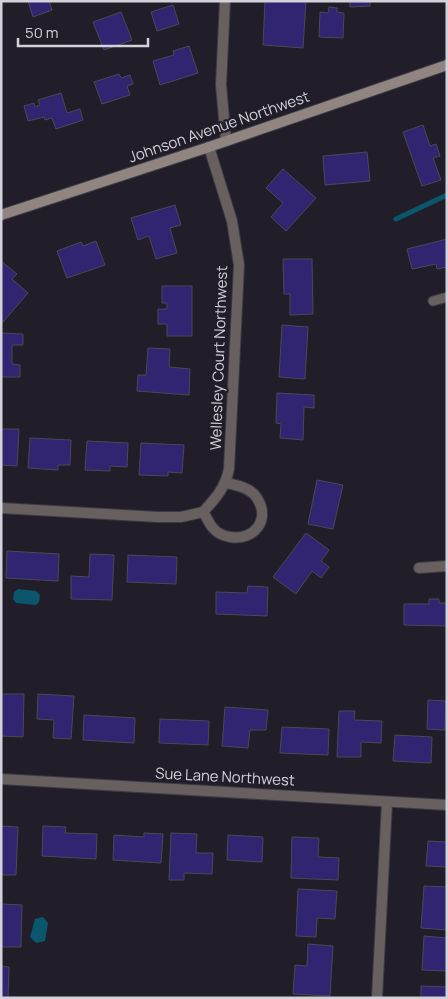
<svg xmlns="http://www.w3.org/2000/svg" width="448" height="999" font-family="Manrope,sans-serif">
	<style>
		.water { fill: #0a566c }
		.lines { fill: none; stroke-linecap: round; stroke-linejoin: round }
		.stream { stroke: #0a566c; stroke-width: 5 }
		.building { fill: #312471; stroke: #494956 }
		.lane-casing { stroke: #3d3b46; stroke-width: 11 }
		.street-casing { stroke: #3d3b46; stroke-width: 12 }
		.secondary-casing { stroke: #3d3b46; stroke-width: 12 }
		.lane { stroke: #68605e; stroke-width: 9 }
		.street { stroke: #68605e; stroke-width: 10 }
		.secondary { stroke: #908581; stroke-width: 10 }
		.labels { text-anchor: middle; stroke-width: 4.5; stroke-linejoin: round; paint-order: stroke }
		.street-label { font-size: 15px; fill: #d3d1d9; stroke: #211e2a }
	</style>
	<rect width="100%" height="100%" fill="#211e2a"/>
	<g class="water">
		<path d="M18,589L36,591L40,595L39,602L36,605L16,603L13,599L14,592Z"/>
		<path d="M43,917L48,923L45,941L36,943L30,937L35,919Z"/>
	</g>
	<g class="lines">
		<path class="stream" d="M396,219L447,195"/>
	</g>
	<g class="building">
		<path d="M28,1H49L52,10L33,17Z"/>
		<path d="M265,1H306L303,48L263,45Z"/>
		<path d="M350,1H370V6L350,7Z"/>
		<path d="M173,5L179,24L157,31L151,12Z"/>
		<path d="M329,7L337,8V12L344,13L343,38L319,37L320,12L328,13Z"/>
		<path d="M121,12L132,40L104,50L93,22Z"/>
		<path d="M189,46L198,73L160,85L153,61L174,55L173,51Z"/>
		<path d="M119,74L121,78L130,75L133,84L127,86L130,95L102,104L94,82Z"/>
		<path d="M61,93L67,113L80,109L83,120L56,129L52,118L45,120L44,117L28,121L24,106L34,103L35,107L40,105L38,100Z"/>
		<path d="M423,125L430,146L436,144L440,156L433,158L441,180L422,186L403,132Z"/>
		<path d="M367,152L370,181L325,185L323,156Z"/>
		<path d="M283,169L316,198L286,231L271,217L283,203L266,188Z"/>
		<path d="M175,205L181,225L170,228L177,253L156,259L149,236L138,240L131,218Z"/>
		<path d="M447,239V267L437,269L436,264L412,269L407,249Z"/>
		<path d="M96,241L105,265L67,278L57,251L81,242L83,246Z"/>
		<path d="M283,259H312L313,314L290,315V294H284Z"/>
		<path d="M1,261L17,274L12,279L28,293L3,322L1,321Z"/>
		<path d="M162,286H192V336H167V324H158V309H167V303H162Z"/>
		<path d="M282,325L308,327L305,379L279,377Z"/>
		<path d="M1,333L23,334V345H12V364L20,365V377H1Z"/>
		<path d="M148,348L170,349L169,367L190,369L189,395L137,391L138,375H146Z"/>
		<path d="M277,393L314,395V408L304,407L303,440L280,438L281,424L276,423Z"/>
		<path d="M1,429H19L17,466L1,465Z"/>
		<path d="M30,438L71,440L70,465H58V470L28,468Z"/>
		<path d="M87,441L128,443L127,467L110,466V471L85,470Z"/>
		<path d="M141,443L184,445L182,473L168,472V476L139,475Z"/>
		<path d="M317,480L343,485L333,529L308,524Z"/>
		<path d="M306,533L329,550L321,561L329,567L321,578L312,571L296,594L273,577Z"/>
		<path d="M7,551L59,554L58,581L6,578Z"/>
		<path d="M90,554L114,555L112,600L71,599V576L89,577Z"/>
		<path d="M128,555L177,557L176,584L127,582Z"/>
		<path d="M248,586L268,587L267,616L216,614V592L247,593Z"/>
		<path d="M429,599H439V603H447V626L404,625V604H429Z"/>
		<path d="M1,694H24L23,737L1,736Z"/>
		<path d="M38,694L74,696L71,739L53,738L54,720L37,719Z"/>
		<path d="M428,700L446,701L445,730L427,729Z"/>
		<path d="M225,707L268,710L266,730H250L248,748L222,746Z"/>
		<path d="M339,711H355L354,720L382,721L381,743L361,742V757H337Z"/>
		<path d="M84,715L135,718L134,743L83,740Z"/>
		<path d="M160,719L209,721L208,745L159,743Z"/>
		<path d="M282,727L329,729L328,755L280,753Z"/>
		<path d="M395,735L432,737L431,763L393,761Z"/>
		<path d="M1,826L18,827L16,875H1Z"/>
		<path d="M43,826L66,827L65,833L97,834L96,859L42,856Z"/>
		<path d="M144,833L163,834L161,863L113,860L114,835L144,837Z"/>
		<path d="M171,833L197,834L196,853H213L212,874L184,873V880H169Z"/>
		<path d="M228,835L263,837L262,862L227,860Z"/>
		<path d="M292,837L319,838L318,857L339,858L338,880L291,878Z"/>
		<path d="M428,841L447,842V867L426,866Z"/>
		<path d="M424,886L447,887V930L421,928Z"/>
		<path d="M298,889L337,891L335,919L317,918L316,937L296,936Z"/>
		<path d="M1,904L22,905L21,947H1Z"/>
		<path d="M424,936L447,938V971L422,970Z"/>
		<path d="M308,944L333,946L330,996L293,994L295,965L307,966Z"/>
		<path d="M1,966L9,967L8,998H1Z"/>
		<path d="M421,986L447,987V998H421Z"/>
	</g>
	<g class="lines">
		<g class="lane-casing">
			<path id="lane" d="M433,301L447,297"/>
		</g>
		<g class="street-casing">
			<g id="street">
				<path d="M225,1L221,85L226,141"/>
				<path d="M209,147L232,221L239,265L229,469C225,488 216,498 203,512C207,517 209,524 213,528C217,533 224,536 230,537C254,541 271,520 257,498C251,488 237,485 226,483"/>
				<path d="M1,508L158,517H181L203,512"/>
				<path d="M419,568L447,566"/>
				<path d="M1,779L447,805"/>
				<path d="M377,998L387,802"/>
			</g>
		</g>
		<g class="secondary-casing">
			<path id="secondary" d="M1,215L209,147L447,65"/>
		</g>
		<use href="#lane" class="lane"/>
		<use href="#street" class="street"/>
		<use href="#secondary" class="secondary"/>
	</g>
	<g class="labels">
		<g class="street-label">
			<text transform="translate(219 127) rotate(-19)" y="5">Johnson Avenue Northwest</text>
			<text transform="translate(219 358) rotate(-88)" y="5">Wellesley Court Northwest</text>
			<text transform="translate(225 777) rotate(3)" y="5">Sue Lane Northwest</text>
		</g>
	</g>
	<rect width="448" height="999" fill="none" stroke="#d3d1d9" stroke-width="5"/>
	<path d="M18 38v8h130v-8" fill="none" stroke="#d3d1d9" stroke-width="2.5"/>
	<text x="25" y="38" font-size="15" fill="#d3d1d9" stroke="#211e2a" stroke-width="4" paint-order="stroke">50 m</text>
</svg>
